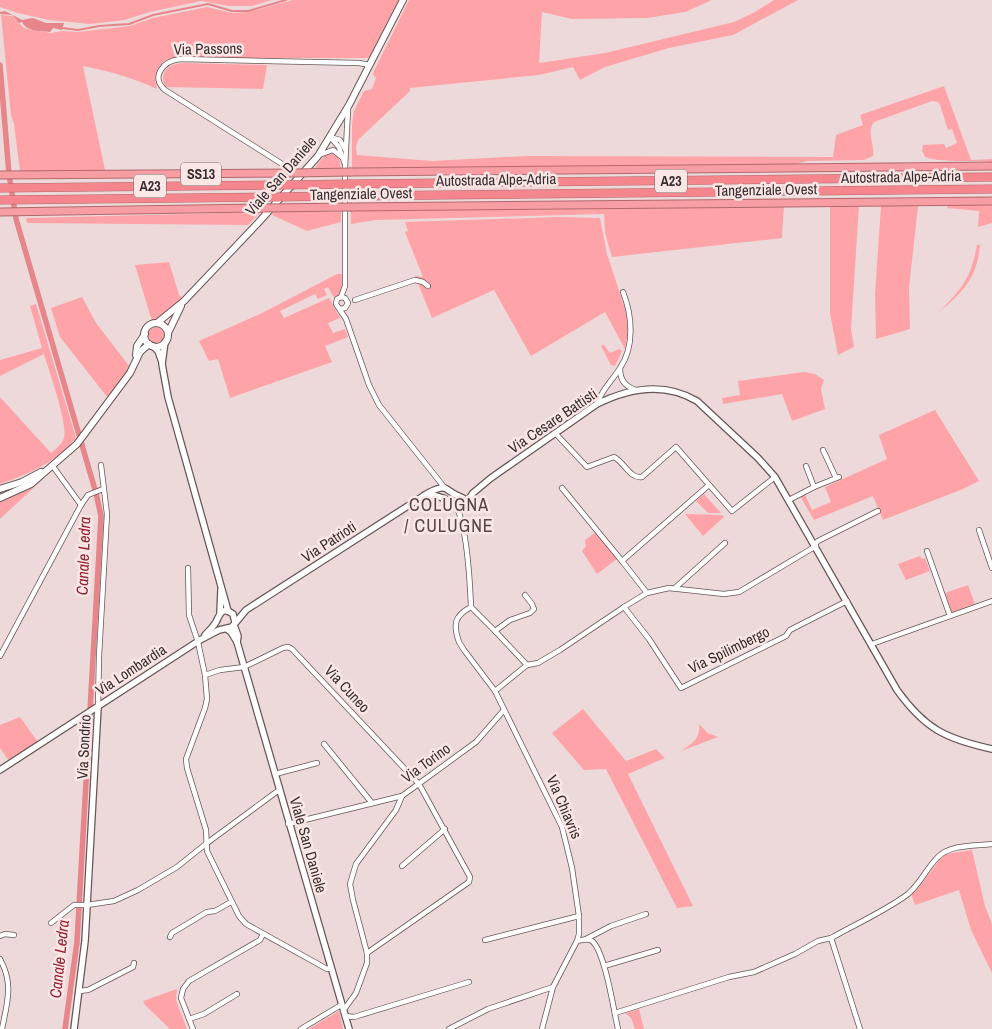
<svg xmlns="http://www.w3.org/2000/svg" width="992" height="1029" font-family="'Archivo Narrow',sans-serif">
	<style>
		.green { fill: #fea4a8 }
		.water { fill: #e6858a }
		.lines { fill: none; stroke-linecap: round; stroke-linejoin: round }
		.stream { stroke: #e6858a; stroke-width: 2 }
		.canal { stroke: #e6858a; stroke-width: 5.5 }
		.minor-casing { stroke: #675656; stroke-width: 6 }
		.tertiary-casing { stroke: #675656; stroke-width: 8 }
		.secondary-casing { stroke: #675656; stroke-width: 8 }
		.trunk-casing { stroke: #b2686c; stroke-width: 9 }
		.motorway-casing { stroke: #b2686c; stroke-width: 9 }
		.minor { stroke: #fff; stroke-width: 4.5 }
		.tertiary { stroke: #fff; stroke-width: 5.5 }
		.secondary { stroke: #fff; stroke-width: 6 }
		.trunk { stroke: #f79ea4; stroke-width: 7 }
		.motorway { stroke: #f5868d; stroke-width: 8 }
		.trunk-bridge-casing { stroke: #b2686c; stroke-width: 9; stroke-linecap: butt }
		.motorway-bridge-casing { stroke: #b2686c; stroke-width: 9; stroke-linecap: butt }
		.trunk-bridge { stroke: #f79ea4; stroke-width: 7 }
		.motorway-bridge { stroke: #f5868d; stroke-width: 8 }
		.labels { text-anchor: middle; stroke-width: 5; stroke-linejoin: round; paint-order: stroke }
		.shield { fill: #fbe6e6; stroke: #726666; stroke-width: 1 }
		.shield-label { font-size: 14px; font-weight: bold; fill: #372f2f }
		.street-label { font-size: 15px; fill: #372f2f; stroke: #fbe6e6 }
		.water-label { font-size: 16px; font-style: italic; fill: #921f32; stroke: #fbe6e6 }
		.quarter-label { font-size: 18px; letter-spacing: 1px; fill: #554545; stroke: #fbe6e6 }
	</style>
	<rect width="100%" height="100%" fill="#edd9d9"/>
	<g class="green">
		<path d="M0,0H272L252,6H229L201,1L150,12L124,20L90,24L49,20L18,13L0,7Z"/>
		<path d="M293,0H400L370,58H172C157,63 153,74 157,89C133,78 109,71 83,66L105,170L20,172L14,124L11,115L1,15L12,16L24,28L32,30L51,33L62,31L78,32L130,26L153,18L207,7L232,13L248,12Z"/>
		<path d="M409,0H712L685,12L647,18L572,19L542,12L539,63L605,53L734,22L755,12L774,0H798L733,35L669,48L605,67L580,80L573,67L539,75L410,88V91L358,140L356,147L357,155L432,161L526,156L833,157L836,135L863,125L860,115L944,86L971,160L992,159V162C971,159 945,164 925,157L922,151L923,145L944,144L946,148L957,143L952,129L948,130L940,105L938,102L932,101L874,122C866,132 875,144 873,156L864,160L808,161L796,164L352,168V124L354,111L364,91L372,89L376,78L373,74L374,71Z"/>
		<path d="M176,64L183,63L267,65L263,89L166,87C159,76 165,67 176,64Z"/>
		<path d="M330,154H335L339,157L341,168H315L324,156Z"/>
		<path d="M948,205H992V223L978,227L979,211L947,208Z"/>
		<path d="M784,206L782,238L612,257L605,233L604,214L376,220L351,224V211Z"/>
		<path d="M859,206L851,329L854,347L838,355L830,313V207Z"/>
		<path d="M881,206H918L909,288L910,329L876,339L875,294Z"/>
		<path d="M261,212L248,225L27,223L26,218Z"/>
		<path d="M274,212H341V222L307,231L272,215Z"/>
		<path d="M559,217L600,218L607,254L627,315L628,334L625,349L605,312L531,356L494,290L432,318L415,276L423,277L405,232L408,231L405,222Z"/>
		<path d="M977,245H980C977,278 964,291 939,312C962,289 971,278 977,245Z"/>
		<path d="M169,262L179,295L183,298L162,317L152,321L135,265Z"/>
		<path d="M337,274H343L344,285L338,297L333,296L328,287L324,289L327,295L318,299L315,294L280,311L284,318L329,298L340,318L328,323L333,333L345,329L348,337L325,346L332,362L230,398L218,359L209,361L199,341L260,314Z"/>
		<path d="M82,297L96,323L130,367L108,398L60,337L51,308Z"/>
		<path d="M36,304L76,438C58,462 28,474 0,484V397L51,453C56,449 62,444 64,438C68,424 49,371 44,354L0,376V360L42,348L30,306Z"/>
		<circle cx="156" cy="335" r="8"/>
		<path d="M604,345L610,353L619,349L622,351L615,366L611,365L601,346Z"/>
		<path d="M804,372L815,374L824,380L821,389L825,409L792,421L782,394L723,404L722,398L740,395L738,381Z"/>
		<path d="M935,410L979,481L963,489L883,520L873,496L814,520L800,496L805,495L812,510L831,502L825,487L887,459L879,435Z"/>
		<path d="M44,478L0,519V502L24,491Z"/>
		<path d="M704,494L721,513H708L696,501Z"/>
		<path d="M685,514L722,515L724,517L703,536Z"/>
		<path d="M596,532L617,559L597,574L582,551L586,546L585,540Z"/>
		<path d="M920,556L922,559L925,558L930,571L906,580L898,564Z"/>
		<path d="M968,585L975,604L952,613L945,593Z"/>
		<path d="M583,709L626,761L656,749L665,758L628,774L693,906L677,908L606,769L584,770L552,733Z"/>
		<path d="M20,717L38,742L9,761L0,748V725Z"/>
		<path d="M699,724L708,733L718,737L681,751C692,744 701,738 699,724Z"/>
		<path d="M972,850L985,906L992,924V973L971,930L959,890L915,905L911,894L919,887L941,858L947,854Z"/>
		<path d="M177,989L176,1000L187,1029H170L145,1005L143,1001Z"/>
		<path d="M639,1009L644,1029H635L631,1018L625,1013Z"/>
		<path d="M339,1011L343,1028L341,1029H309Z"/>
	</g>
	<path class="water" d="M5,11L22,20L33,18L46,23H64L62,30L53,28L50,32C41,31 27,32 22,22L19,23L12,15L0,14V12Z"/>
	<g class="lines">
		<path class="stream" d="M62,28L78,30L99,26L129,24L153,15L208,4L232,11H248L286,0"/>
		<path class="canal" d="M0,65L9,174L16,219L96,493L101,516L77,942L65,1029"/>
		<g class="minor-casing">
			<g id="minor">
				<path d="M348,109L345,168V286L341,297L337,299L336,304L346,319L369,385L379,405L444,487"/>
				<path d="M330,137L339,147L342,157"/>
				<path d="M330,137L340,140L345,149"/>
				<path d="M319,155L333,150L343,158L344,162"/>
				<path d="M290,169L165,90C150,77 163,61 180,59L359,63L370,65"/>
				<path d="M355,300L415,280L423,282L428,286"/>
				<path d="M340,309L345,308L348,303L345,298L341,297"/>
				<path d="M620,369C620,380 626,387 636,390"/>
				<path d="M597,404C602,389 612,381 620,368C635,346 632,315 623,292"/>
				<path d="M556,434L587,467L614,457C624,462 630,479 642,477L676,447L732,511L775,477"/>
				<path d="M823,450L836,478"/>
				<path d="M806,466L814,487"/>
				<path d="M562,488L622,561"/>
				<path d="M789,500L814,487L839,477"/>
				<path d="M81,505L88,495L103,489"/>
				<path d="M456,506C467,526 470,583 471,607"/>
				<path d="M979,530L992,568"/>
				<path d="M815,544L818,541L878,511"/>
				<path d="M927,551L950,616"/>
				<path d="M188,568L189,615L198,642L205,675L207,699L205,708L186,759L187,768L206,830L207,851L239,916L246,924L327,969L331,968"/>
				<path d="M675,588L725,543"/>
				<path d="M647,593L622,561L709,485"/>
				<path d="M471,607C454,616 453,625 459,642L464,650L495,691L562,827L572,868L579,916V934L577,941L553,987L542,1029"/>
				<path d="M471,607L495,631L527,665"/>
				<path d="M624,607L649,639L681,688L786,636L790,630L847,601"/>
				<path d="M495,631L510,620L530,613L534,609L532,604L525,595"/>
				<path d="M872,644L992,601"/>
				<path d="M0,656L81,505L52,465"/>
				<path d="M205,675L220,670L244,667L283,648L288,647L292,649L419,784L470,877L469,882L367,953"/>
				<path d="M495,691L527,665L538,663L560,650L624,607L647,593L669,588L724,594L739,592L816,546"/>
				<path d="M98,707L99,656L107,514L101,465"/>
				<path d="M324,744L372,803"/>
				<path d="M275,774L317,763"/>
				<path d="M288,824L402,796L476,742L504,710"/>
				<path d="M402,866L445,829"/>
				<path d="M51,923L74,905H87L114,901L138,890L177,867L207,843L279,790"/>
				<path d="M0,936L5,934L14,935"/>
				<path d="M170,937L172,933L207,912L215,911L231,902"/>
				<path d="M831,938L860,1029"/>
				<path d="M586,939L611,926L646,914"/>
				<path d="M485,940L579,916"/>
				<path d="M577,941C582,940 588,938 592,941C605,951 614,1012 618,1029"/>
				<path d="M0,959C14,984 7,1003 2,1029"/>
				<path d="M604,966L658,950"/>
				<path d="M79,991L88,990L133,967L134,963"/>
				<path d="M343,1011L356,993L367,963V953L353,900L350,884L356,864L396,810L402,796"/>
				<path d="M615,1013L729,977L754,972L795,954L818,941L831,938C854,925 887,910 908,894C920,884 926,869 937,858C949,844 975,846 992,844"/>
				<path d="M345,1016L354,1017L469,982"/>
				<path d="M189,1019L204,1014L237,994"/>
				<path d="M193,1029L181,998L183,989L189,981L260,940L263,934"/>
				<path d="M301,1029L341,1005"/>
				<path d="M449,1029L488,1009L553,987"/>
			</g>
		</g>
		<g class="tertiary-casing">
			<g id="tertiary">
				<path d="M165,342L162,364L168,397L228,611"/>
				<path d="M153,346L158,351L162,362"/>
				<path d="M425,495C437,494 450,500 458,507H463L473,493L491,478L597,404C629,388 665,382 697,401L758,458L775,477L897,690C925,729 946,739 992,749"/>
				<path d="M220,613L221,590"/>
				<path d="M227,629L231,632L237,642L238,636L234,625"/>
				<path d="M205,635C209,631 213,627 216,622C220,614 222,606 233,614L235,622"/>
				<path d="M237,642L349,1029"/>
				<path d="M0,770L200,640L219,630L232,627L246,610L428,493C451,482 442,491 463,498L465,502"/>
				<path d="M74,1029L85,941L98,707"/>
			</g>
		</g>
		<g class="secondary-casing">
			<g id="secondary">
				<path d="M157,323L184,301L258,223L318,156L349,105L403,0"/>
				<circle cx="156" cy="335" r="12"/>
				<path d="M168,333L181,306"/>
				<path d="M136,355L137,346L145,334"/>
				<path d="M0,489L22,482L41,472"/>
				<path d="M0,498L31,484L77,444L130,373L140,352L149,344"/>
			</g>
		</g>
		<g class="trunk-casing">
			<g id="trunk">
				<path d="M351,172L992,166"/>
				<path d="M0,175L293,173"/>
				<path d="M352,207L992,201"/>
				<path d="M0,212L264,208"/>
			</g>
		</g>
		<g class="motorway-casing">
			<g id="motorway">
				<path d="M351,184L992,177"/>
				<path d="M0,188L283,185"/>
				<path d="M351,196L992,189"/>
				<path d="M0,200L274,197"/>
			</g>
		</g>
		<use href="#minor" class="minor"/>
		<use href="#tertiary" class="tertiary"/>
		<use href="#secondary" class="secondary"/>
		<use href="#trunk" class="trunk"/>
		<use href="#motorway" class="motorway"/>
		<g class="trunk-bridge-casing">
			<g id="trunk-bridge">
				<path d="M293,173L351,172"/>
				<path d="M264,208L352,207"/>
			</g>
		</g>
		<g class="motorway-bridge-casing">
			<g id="motorway-bridge">
				<path d="M283,185L351,184"/>
				<path d="M274,197L351,196"/>
			</g>
		</g>
		<use href="#trunk-bridge" class="trunk-bridge"/>
		<use href="#motorway-bridge" class="motorway-bridge"/>
	</g>
	<g class="labels">
		<g class="shield">
			<rect x="181" y="162.5" width="40" height="23" rx="4"/>
			<rect x="655" y="169.5" width="32" height="23" rx="4"/>
			<rect x="134" y="174.5" width="32" height="23" rx="4"/>
		</g>
		<g class="shield-label">
			<text x="201" y="179">SS13</text>
			<text x="671" y="186">A23</text>
			<text x="150" y="191">A23</text>
		</g>
		<g class="street-label">
			<text transform="translate(208 49) rotate(-1)" y="5">Via Passons</text>
			<text transform="translate(281 176) rotate(-49)" y="5">Viale San Daniele</text>
			<text transform="translate(901 177) rotate(-1)" y="5">Autostrada Alpe-Adria</text>
			<text transform="translate(496 180) rotate(-1)" y="5">Autostrada Alpe-Adria</text>
			<text transform="translate(766 190) rotate(-1)" y="5">Tangenziale Ovest</text>
			<text transform="translate(361 194) rotate(-1)" y="5">Tangenziale Ovest</text>
			<text transform="translate(553 421) rotate(-34)" y="5">Via Cesare Battisti</text>
			<text transform="translate(329 542) rotate(-33)" y="5">Via Patrioti</text>
			<text transform="translate(729 650) rotate(-26)" y="5">Via Spilimbergo</text>
			<text transform="translate(131 670) rotate(-33)" y="5">Via Lombardia</text>
			<text transform="translate(347 689) rotate(47)" y="5">Via Cuneo</text>
			<text transform="translate(84 747) rotate(-87)" y="5">Via Sondrio</text>
			<text transform="translate(426 763) rotate(-36)" y="5">Via Torino</text>
			<text transform="translate(564 807) rotate(67)" y="5">Via Chiavris</text>
			<text transform="translate(308 845) rotate(74)" y="5">Viale San Daniele</text>
		</g>
		<g class="water-label">
			<text transform="translate(83 556) rotate(-88)" y="6">Canale Ledra</text>
			<text transform="translate(59 959) rotate(-84)" y="6">Canale Ledra</text>
		</g>
		<g class="quarter-label">
			<text x="449" y="511">COLUGNA<tspan x="449" dy="21">/ CULUGNE</tspan></text>
		</g>
	</g>
</svg>
